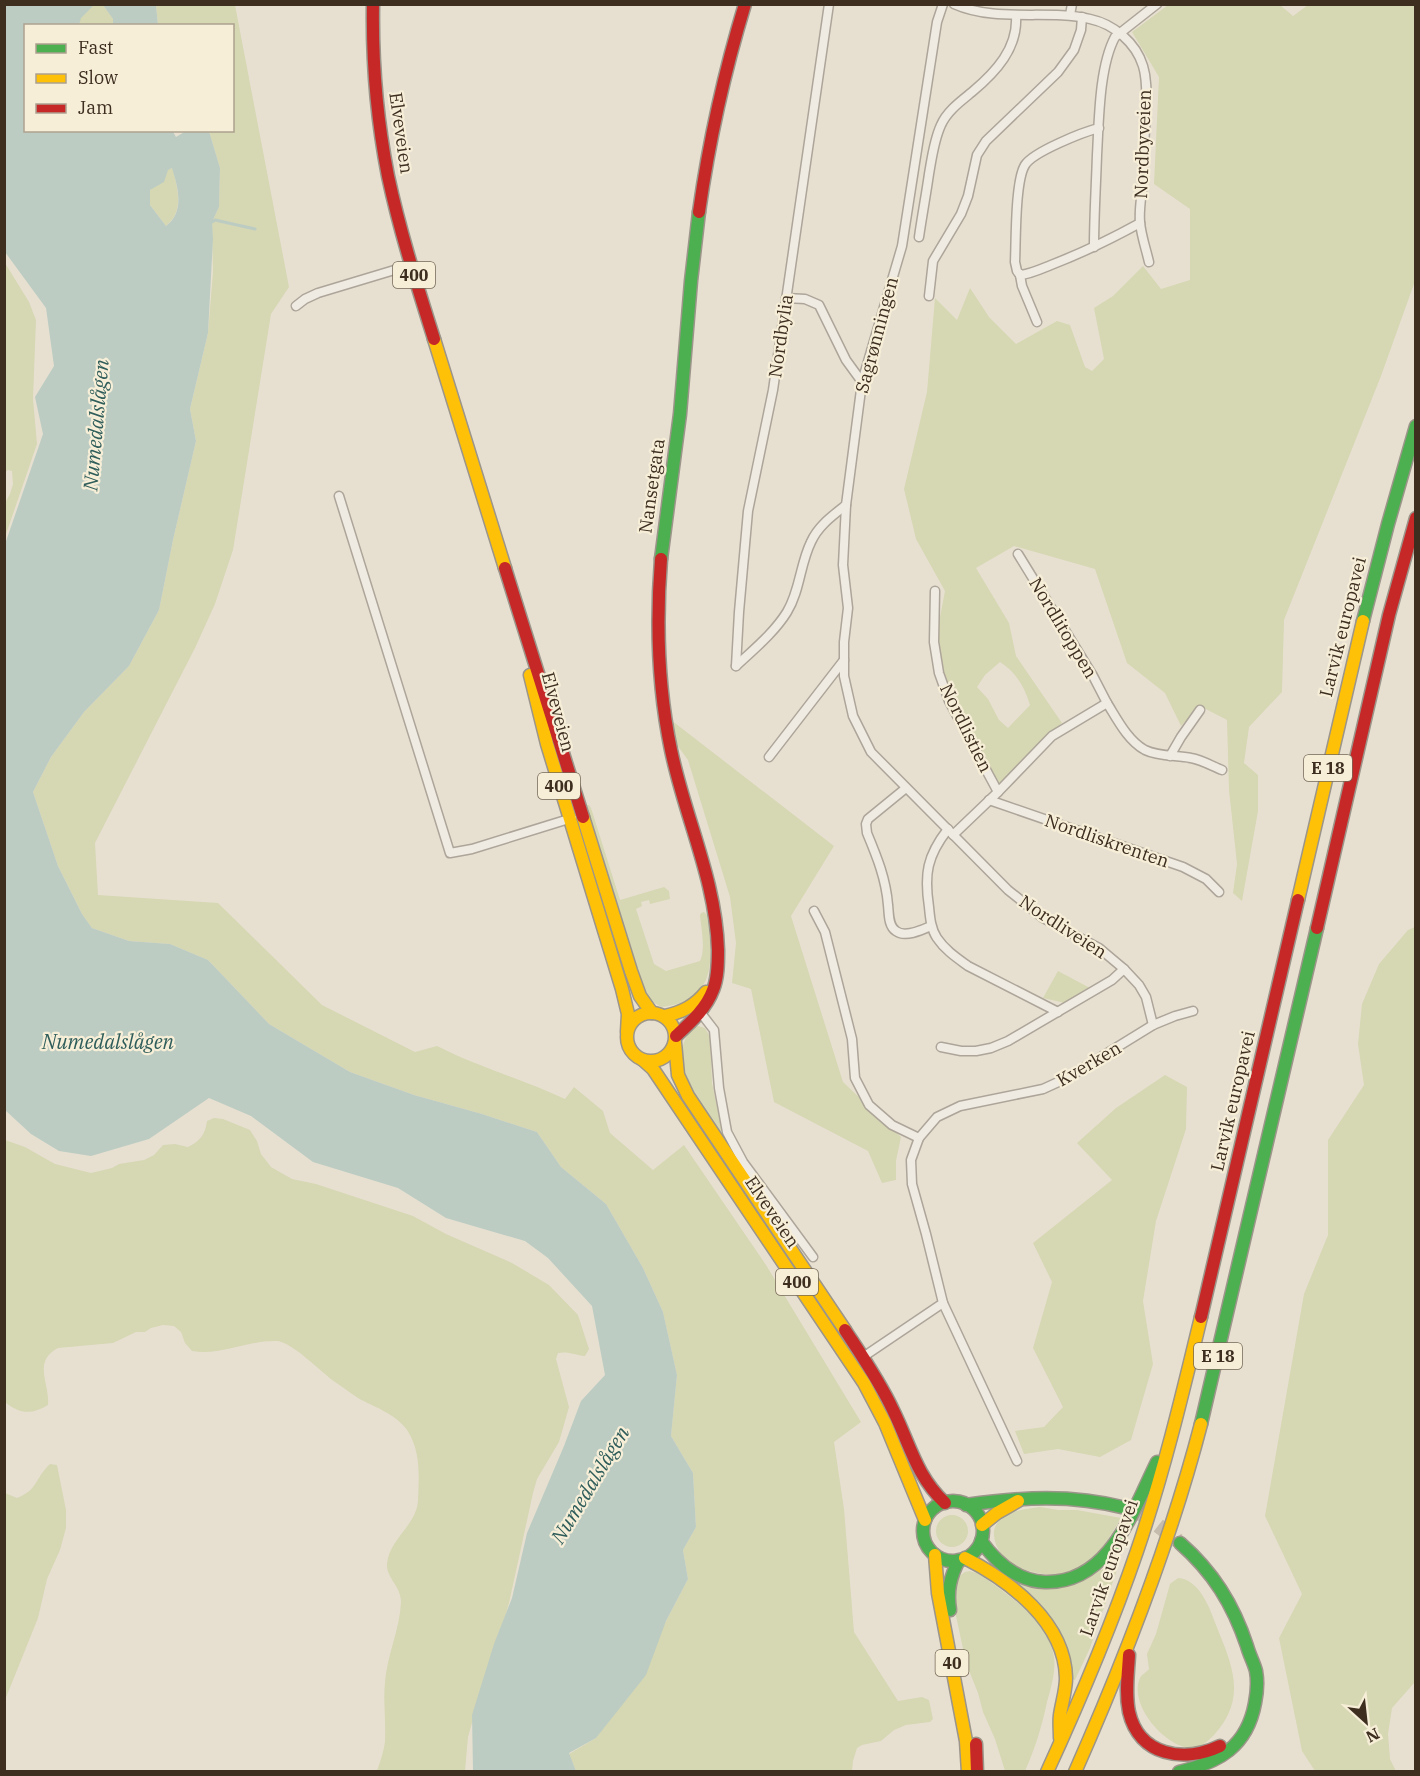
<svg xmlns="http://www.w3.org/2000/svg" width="1420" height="1776" font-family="'IBM Plex Serif',serif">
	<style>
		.green { fill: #d6d7b3; fill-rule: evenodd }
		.water { fill: #bcccc2; fill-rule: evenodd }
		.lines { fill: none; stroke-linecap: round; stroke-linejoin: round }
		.stream { stroke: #bcccc2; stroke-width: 3 }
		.highway-tunnel { stroke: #c5bcae; stroke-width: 15; stroke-dasharray: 15 8; stroke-linecap: butt }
		.street-casing { stroke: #ada599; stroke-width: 11 }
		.fast-casing { stroke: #9c958a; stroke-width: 15 }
		.slow-casing { stroke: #9c958a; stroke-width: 15 }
		.jam-casing { stroke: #9c958a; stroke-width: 15 }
		.street { stroke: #efebe3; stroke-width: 8 }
		.fast { stroke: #4caf50; stroke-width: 12 }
		.slow { stroke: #ffc107; stroke-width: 12 }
		.jam { stroke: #c62828; stroke-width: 12 }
		.labels { text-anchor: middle; stroke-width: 4.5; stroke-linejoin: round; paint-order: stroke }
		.shield { fill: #f7eed8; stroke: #756857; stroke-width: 1.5 }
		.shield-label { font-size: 16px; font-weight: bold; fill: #3d2e20 }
		.street-label { font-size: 18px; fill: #3d2e20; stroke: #f7eed8 }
		.water-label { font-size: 20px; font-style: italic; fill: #2f5d5a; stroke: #f7eed8 }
	</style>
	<rect width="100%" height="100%" fill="#e7e0d1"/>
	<g class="green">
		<path d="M94,5H103L113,19V25L79,26L80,18Z"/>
		<path d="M156,5H235L289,287L271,314L233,550L215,604L195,648L95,843L98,895L218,903L322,1005L415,1052L437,1046C478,1067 523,1079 565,1099L574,1087L603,1111L610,1133L653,1170L684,1145L766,1265L861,1422L834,1442L844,1509L854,1632L898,1701L922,1697L929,1700L933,1719L930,1722L906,1725L894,1730L881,1741L862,1745L857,1748L853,1761L852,1771H576L569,1754L596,1738L612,1715L666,1621L688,1579L683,1550L696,1527L693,1473L671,1436L677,1375L663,1312L643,1268L606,1204L561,1167L537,1132L482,1114L414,1095L350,1072L269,1024L208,960L170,944L129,941L92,928L82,914L58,866L33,792L51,757L84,712L129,666L159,610L173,540L196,441L190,409L208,333L213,272L212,222L219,207L220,168L209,131L232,130V26L158,25Z"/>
		<path d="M1168,5H1280L1293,16L1308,5H1415V281L1381,376L1284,620L1282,692L1249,727L1244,763L1258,775V811L1242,901L1233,893L1237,864L1229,790L1227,720L1200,706L1181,726L1165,693L1127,663L1095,569L1014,546L976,568L1009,623L1016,656L1062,723L1026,756L998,786L943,680L936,638L945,591L916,539L904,489L927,392L935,298L957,320L970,288L989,317L1016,344L1057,321L1070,325L1085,367L1092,371L1104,359L1094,308L1113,296L1143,266L1161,289L1190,280V209L1154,184L1159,77L1132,32ZM1000,662C1016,672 1025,688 1030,705L1008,728L999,720L988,699L977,687L985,675Z"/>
		<path d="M173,168C177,189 185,211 166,226L150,205V189L163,182L168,169Z"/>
		<path d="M5,263L29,302L36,320L33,399L37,444L5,537V503L10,494L13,484L12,471L8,470L4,473Z"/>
		<path d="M671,720L834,846L791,916L843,1082L901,1137L896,1161V1180L882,1183L868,1151L774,1102L751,989L732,983L736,943L730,897L688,760L674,741Z"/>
		<path d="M587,805H589L591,808L620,900L664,887L669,891L670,899L650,904L649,900L641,902L642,906L636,909L654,964L666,971L700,961C706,949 701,928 700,915L701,913L704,912L707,915C713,958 718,1002 661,1007L650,1000L644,991Z"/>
		<path d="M1415,927V1682L1392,1708L1388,1734L1390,1759L1396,1771H1315L1302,1751L1279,1638L1302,1594L1265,1516L1304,1294L1328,1235V1140L1364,1085L1358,1044L1362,1004L1379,964L1408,930Z"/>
		<path d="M1058,971L1090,988L1065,1003L1043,998Z"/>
		<path d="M698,1026L705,1028L710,1037L712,1083L722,1130L720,1132C702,1105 663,1059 693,1028Z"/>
		<path d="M1165,1075L1187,1087L1186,1129L1156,1221L1143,1301L1153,1364L1131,1440L1100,1457L1058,1449L1024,1454L1015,1431L1044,1427L1063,1407L1033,1348L1052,1282L1033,1243L1112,1180L1077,1143L1116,1108Z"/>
		<path d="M214,1118L223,1119L250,1130L257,1141L261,1154L271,1167L292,1179L316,1184L413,1216L446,1234L512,1263L549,1285L578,1315L589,1349L585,1356C575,1355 568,1351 558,1353L556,1359L569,1407L559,1442L537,1479L533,1493L509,1603L496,1648L483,1684L468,1737L465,1771H377C380,1762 384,1751 385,1741C386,1721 383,1701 385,1682C387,1655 400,1629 401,1602C401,1586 386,1578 387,1564C389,1539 417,1525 418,1500C419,1476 421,1451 407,1430C396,1414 374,1407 358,1398C350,1393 343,1387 335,1382C321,1372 292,1342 277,1341C248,1340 221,1356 192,1351L185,1343L181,1332L174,1326L163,1325L151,1328L145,1332H136L113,1343L58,1348C32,1362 50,1383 48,1405C32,1415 19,1414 5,1402V1140L25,1147L55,1164L91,1173L112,1168L119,1164L144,1160L154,1155L163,1145L175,1144L188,1147C200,1141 205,1135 207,1121Z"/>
		<path d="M50,1464L57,1465L66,1510V1528L60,1550L47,1579L38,1618L5,1700V1493L17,1498C38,1490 35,1478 50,1464Z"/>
		<path d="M1040,1507L1058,1510H1077L1121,1518C1110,1536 1097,1561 1076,1570C1050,1582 996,1570 994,1535C993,1530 996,1523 1001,1519C1011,1510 1027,1509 1040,1507Z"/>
		<circle cx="952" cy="1531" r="16"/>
		<path d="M1118,1567L1090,1648L1075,1680L1071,1679L1061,1633L1046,1612L1012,1583Z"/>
		<path d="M970,1571L979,1574C1006,1593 1049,1621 1054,1657C1056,1671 1051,1688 1047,1702C1042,1726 1035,1749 1025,1771H1005L995,1739L983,1712L978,1693L966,1663L955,1611V1591L958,1577L965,1572Z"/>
		<path d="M1178,1578C1199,1579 1210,1608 1216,1625C1232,1665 1248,1698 1214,1735C1208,1741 1201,1748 1191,1748C1165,1747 1128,1704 1140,1678C1142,1674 1147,1672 1149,1669L1147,1654L1156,1634L1170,1584Z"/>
	</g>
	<path class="water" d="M5,4L156,5L158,25H113V19L103,5H94L81,18L79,25L26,26V130H172L176,137L186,131H209L220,168L219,207L212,222L213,239L208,333L190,409L196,441L173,540L159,610L129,666L84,712L51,757L33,792L58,866L82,914L92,928L129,941L170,944L208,960L269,1024L350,1072L414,1095L482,1114L537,1132L561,1167L606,1204L643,1268L663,1312L677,1375L671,1436L693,1473L696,1527L683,1550L688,1579L666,1621L646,1675L596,1738L569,1753L576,1771H473L472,1715L494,1644L512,1598L527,1533L564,1446L581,1401L605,1375L592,1306L548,1258L525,1241L446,1218L398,1188L313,1162L251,1116L209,1098L149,1139L91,1156L59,1151L31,1134L5,1110L4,547L43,434L35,397L54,366L46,308L5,252ZM172,168C178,187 185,212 166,226L150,205V190L164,182L168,170Z"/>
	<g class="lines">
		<path class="stream" d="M212,222L215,220L255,229"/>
		<path class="highway-tunnel" d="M1139,1513L1155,1523L1178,1541"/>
		<g class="street-casing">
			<g id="street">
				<path d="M954,4C997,23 1046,9 1090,19C1114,24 1136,43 1143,66C1148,82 1146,99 1146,116C1144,141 1143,165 1142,189C1141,200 1139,211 1140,222C1141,235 1146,249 1149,262"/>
				<path d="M1070,15L1072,4"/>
				<path d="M1099,128C1083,132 1033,152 1025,165C1015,181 1016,241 1015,262L1017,271L1020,275C1031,274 1041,269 1051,265C1082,253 1111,239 1140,223"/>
				<path d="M919,237C922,216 926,195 929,174C932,157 934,140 941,125C947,111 961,101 972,92C996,72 1018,48 1016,16"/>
				<path d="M1094,247C1094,217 1096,186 1097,155C1099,121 1099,67 1115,37L1157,4"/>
				<path d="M1020,275L1022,286L1037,322"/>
				<path d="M929,296L933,261L961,214L968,196L977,155L986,141L1058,72L1074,50L1081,30L1082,17"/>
				<path d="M786,298L805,299L819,305L846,360L862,382"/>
				<path d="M296,306L305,299L318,293L411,265"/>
				<path d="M339,496L450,853L472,849L572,818"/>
				<path d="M846,505L843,565L848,608L844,642V676L853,716L871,752L1008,890L1043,918L1099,948L1124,969L1139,985L1146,997L1153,1025"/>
				<path d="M1018,554L1093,676L1107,703"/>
				<path d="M935,591L934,642L939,673L949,701L998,792"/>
				<path d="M736,666C753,650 774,633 787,612C800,591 800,564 811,542C818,526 832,516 846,505L862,382L902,246L937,22L943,4"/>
				<path d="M736,666L739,612L748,511L773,390L829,4"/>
				<path d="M1170,756L1181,737L1200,710"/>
				<path d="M769,757L844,660"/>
				<path d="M906,788L868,819L866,824L867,833C877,857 886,879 888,905C889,913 888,926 896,931C905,938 922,930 931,926"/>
				<path d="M989,800L1183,867L1206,879L1219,892"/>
				<path d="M948,829C927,856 924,874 929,907C930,918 931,929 937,938C945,950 957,958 968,966L1058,1012"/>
				<path d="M953,835L998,792L1052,736L1107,703C1117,719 1128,741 1145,750C1159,757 1177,755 1191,758C1202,760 1212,766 1222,770"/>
				<path d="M814,911L825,932L852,1039L855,1078L869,1105L892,1125L919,1138"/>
				<path d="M697,1008L714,1030L719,1088L727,1132L743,1162L813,1257"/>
				<path d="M941,1047L961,1051H976L991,1048L1008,1041L1112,980L1124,969"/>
				<path d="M943,1303L1017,1461"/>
				<path d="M863,1357L943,1303L926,1234L912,1184L911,1160L919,1138L937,1117L960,1106L1043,1089L1067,1078L1153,1025L1175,1016L1193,1011"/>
			</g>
		</g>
		<g class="fast-casing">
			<g id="fast">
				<path d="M661,559L680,414L691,281L699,212"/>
				<path d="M1363,621L1388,524L1416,426"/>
				<path d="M1201,1424L1317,928"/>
				<circle cx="953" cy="1531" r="30"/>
				<path d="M966,1505C1022,1497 1071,1494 1126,1508"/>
				<path d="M981,1541C996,1562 1017,1581 1045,1582C1110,1584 1133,1510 1157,1462"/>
				<path d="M950,1610C947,1591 950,1577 959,1560"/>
				<path d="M1179,1772C1219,1762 1247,1747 1255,1703C1257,1693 1258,1682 1256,1671C1254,1663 1249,1654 1247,1646C1233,1604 1213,1572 1180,1543"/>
			</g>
		</g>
		<g class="slow-casing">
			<g id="slow">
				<path d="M434,339L505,568"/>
				<path d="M530,675L547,744L622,989L628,1014L627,1032"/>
				<path d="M583,817L631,971L640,996L652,1013"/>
				<path d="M1298,900L1363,621"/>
				<circle cx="651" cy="1037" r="24"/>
				<path d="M665,1016C682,1012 695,1006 706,992"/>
				<path d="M675,1043L678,1075L688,1096L845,1330"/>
				<path d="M643,1060L653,1069L864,1383L885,1423L925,1520"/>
				<path d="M982,1525L997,1513L1018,1501"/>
				<path d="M935,1555L938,1593L966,1741L968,1772"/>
				<path d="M965,1558C1010,1581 1065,1622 1066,1678C1066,1690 1062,1702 1060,1715C1059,1722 1060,1730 1060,1738"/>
				<path d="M1047,1772C1080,1700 1111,1627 1137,1551C1163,1475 1182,1396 1201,1317"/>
				<path d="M1075,1772C1125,1659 1170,1543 1201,1424"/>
			</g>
		</g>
		<g class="jam-casing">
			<g id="jam">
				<path d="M373,4C372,62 377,120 388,176C400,232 417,285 434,339"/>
				<path d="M699,212C709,141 724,73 745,4"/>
				<path d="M661,559C656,623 658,688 671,750C685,818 716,880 718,950C718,963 718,978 713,990C706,1009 690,1023 676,1036"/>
				<path d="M505,568L583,817"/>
				<path d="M1317,928L1389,615L1416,518"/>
				<path d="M1201,1317L1298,900"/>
				<path d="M845,1330C862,1356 880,1382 893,1410C910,1444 916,1476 945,1503"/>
				<path d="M1129,1655C1128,1674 1125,1693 1129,1712C1139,1756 1184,1763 1220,1746"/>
				<path d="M976,1744L977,1772"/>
			</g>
		</g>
		<use href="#street" class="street"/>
		<use href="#fast" class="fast"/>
		<use href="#slow" class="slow"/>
		<use href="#jam" class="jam"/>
	</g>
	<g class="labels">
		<g class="shield">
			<rect x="393" y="262" width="42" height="26" rx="4.5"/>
			<rect x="1304" y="755" width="48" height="26" rx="4.5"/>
			<rect x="538" y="773" width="42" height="26" rx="4.5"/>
			<rect x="776" y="1269" width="42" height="26" rx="4.5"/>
			<rect x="1194" y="1343" width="48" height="26" rx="4.5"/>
			<rect x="935.5" y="1650" width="33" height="26" rx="4.5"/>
		</g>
		<g class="shield-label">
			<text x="414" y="281">400</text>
			<text x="1328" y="774">E 18</text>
			<text x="559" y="792">400</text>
			<text x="797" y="1288">400</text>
			<text x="1218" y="1362">E 18</text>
			<text x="952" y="1669">40</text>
		</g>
		<g class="street-label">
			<text transform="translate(401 133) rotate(82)" y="6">Elveveien</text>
			<text transform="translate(1143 144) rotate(-88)" y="6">Nordbyveien</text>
			<text transform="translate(877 335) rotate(-75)" y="6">Sagrønningen</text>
			<text transform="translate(781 336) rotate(-82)" y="6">Nordbylia</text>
			<text transform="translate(652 486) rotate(-82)" y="6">Nansetgata</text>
			<text transform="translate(1343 627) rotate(-76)" y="6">Larvik europavei</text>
			<text transform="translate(1063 628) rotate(59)" y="6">Nordlitoppen</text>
			<text transform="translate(558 712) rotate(75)" y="6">Elveveien</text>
			<text transform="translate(966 728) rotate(64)" y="6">Nordlistien</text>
			<text transform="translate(1107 841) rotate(19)" y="6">Nordliskrenten</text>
			<text transform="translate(1063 927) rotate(33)" y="6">Nordliveien</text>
			<text transform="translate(1089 1064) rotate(-30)" y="6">Kverken</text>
			<text transform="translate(1233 1101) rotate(-77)" y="6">Larvik europavei</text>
			<text transform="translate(772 1212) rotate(56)" y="6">Elveveien</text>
			<text transform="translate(1109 1568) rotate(-71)" y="6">Larvik europavei</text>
		</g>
		<g class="water-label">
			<text transform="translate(96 425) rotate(-85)" y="7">Numedalslågen</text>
			<text x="108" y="1049">Numedalslågen</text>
			<text transform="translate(590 1485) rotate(-59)" y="7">Numedalslågen</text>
		</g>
	</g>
	<rect width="1420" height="1776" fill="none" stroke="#3d2e20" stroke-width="12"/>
	<rect x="24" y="24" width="210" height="108" fill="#f7eed8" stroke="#ada18e" stroke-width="1.5"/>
	<rect x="36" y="44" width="30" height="9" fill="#4caf50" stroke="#ada18e" stroke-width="1.5"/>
	<text x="78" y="54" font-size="18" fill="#3d2e20">Fast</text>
	<rect x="36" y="74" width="30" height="9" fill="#ffc107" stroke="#ada18e" stroke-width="1.5"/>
	<text x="78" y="84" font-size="18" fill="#3d2e20">Slow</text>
	<rect x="36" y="104" width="30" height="9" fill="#c62828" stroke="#ada18e" stroke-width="1.5"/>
	<text x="78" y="114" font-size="18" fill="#3d2e20">Jam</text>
	<g transform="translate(1366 1722) rotate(153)" stroke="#f7eed8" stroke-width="4.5" paint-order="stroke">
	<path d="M0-4.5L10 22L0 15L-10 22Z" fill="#3d2e20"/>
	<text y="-9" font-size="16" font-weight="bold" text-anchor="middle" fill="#3d2e20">N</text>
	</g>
</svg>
